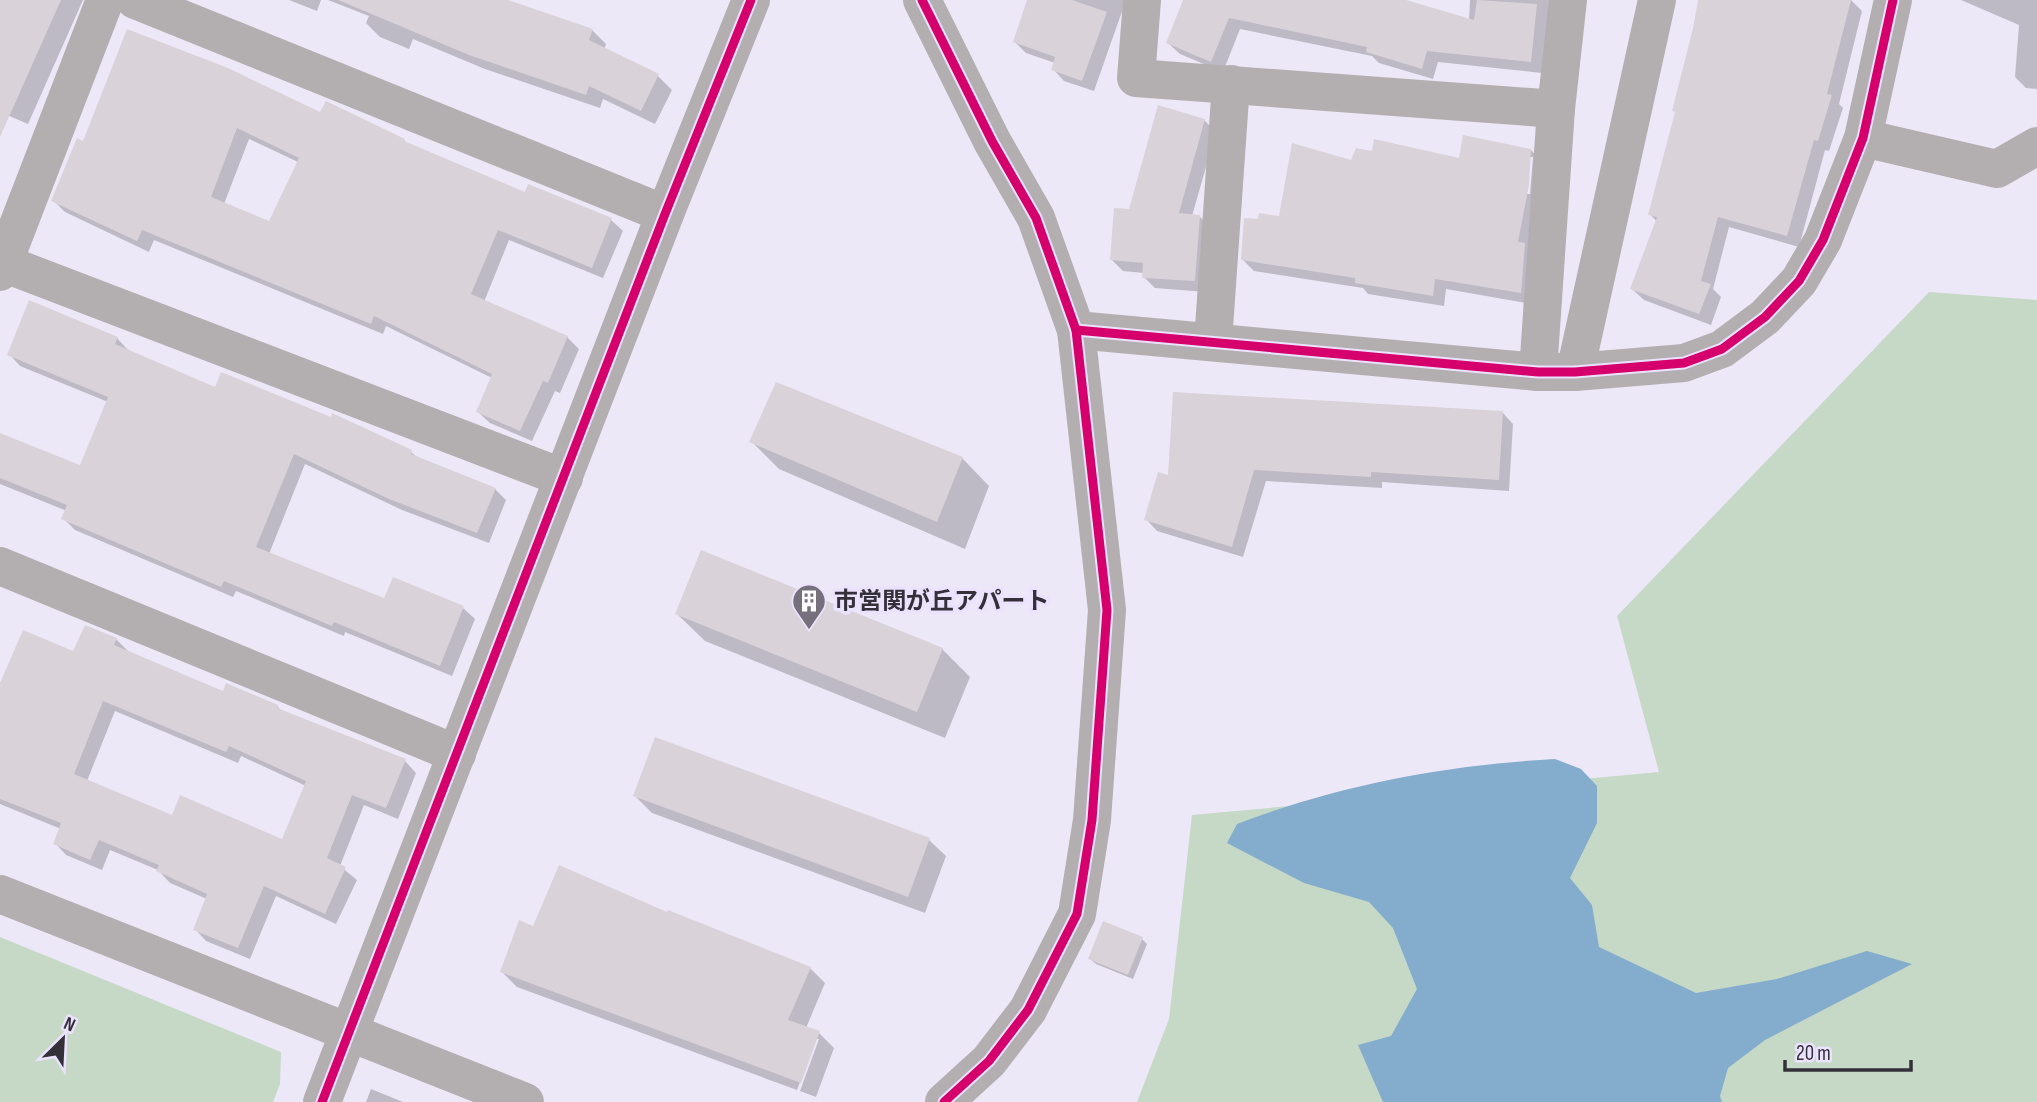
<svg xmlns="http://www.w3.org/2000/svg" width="2037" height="1102" font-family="'Sofia Sans Condensed','Noto Sans JP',sans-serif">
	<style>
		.green { fill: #c5d9c6 }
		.water { fill: #83accd }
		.shadow { fill: #0003; fill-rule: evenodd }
		.building { fill: #dad2d9; fill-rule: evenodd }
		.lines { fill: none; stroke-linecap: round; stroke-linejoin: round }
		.minor { stroke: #b3afb0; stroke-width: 38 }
		.cycleway-casing { stroke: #ebe2fd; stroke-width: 13 }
		.cycleway { stroke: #d6006c; stroke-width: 9 }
		.labels { text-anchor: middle; stroke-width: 7; stroke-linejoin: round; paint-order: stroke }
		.poi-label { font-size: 24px; font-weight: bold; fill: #34303a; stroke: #ebe2fd; text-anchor: start }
	</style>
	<rect width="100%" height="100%" fill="#ede8f7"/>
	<g class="green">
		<path d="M1929,292L2037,300V1102H1137L1169,1019L1192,815L1659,772L1617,616Z"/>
		<path d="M0,937L281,1052L280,1084L273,1102H0Z"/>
	</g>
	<path class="water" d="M1555,759L1581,769L1597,786V823L1570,878L1592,905L1599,947L1696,993L1777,979L1867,951L1912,964L1765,1040L1728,1068L1720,1096L1722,1102H1383L1358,1045L1391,1036L1417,989L1393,928L1369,902L1304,883L1227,843L1237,824C1339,785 1446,765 1555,759Z"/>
	<g class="shadow">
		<path d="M0,0H83L28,124L0,112Z"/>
		<path d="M289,0H321L317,11Z"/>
		<path d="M328,0H502L592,30L606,44L604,50L658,76L672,90L655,124L603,99L600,108L485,69L413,39L409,49L380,37L366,23L369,16Z"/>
		<path d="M1029,0H1126L1094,91L1064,81L1053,69L1055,63L1026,53L1015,42Z"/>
		<path d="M1185,0H1400L1469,20L1470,0H1550L1542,73L1438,62L1433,79L1379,63L1372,56L1240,29L1223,72L1180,54L1168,43Z"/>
		<path d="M1699,0H1851L1862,11L1839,104L1843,108L1829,151L1825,150L1799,247L1729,227L1713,289L1721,297L1711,325L1644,300L1632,289L1657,222L1650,214L1677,113Z"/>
		<path d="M1961,0H2037V89L2026,88L2015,77L2019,25Z"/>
		<path d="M321,115L404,140L409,146L526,194L611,220L623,231L603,278L509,240L484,302L567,337L579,349L560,393L555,391L532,441L490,423L478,412L492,378L386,326L383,334L154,240L149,252L65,212L53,200L84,144ZM249,139L298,162L270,223L224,204Z"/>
		<path d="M1204,120L1216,132L1192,216H1199L1211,228L1206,292L1155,288L1144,277V273L1123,271L1112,260L1130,211Z"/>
		<path d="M1531,150L1542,162L1532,304L1446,289L1444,306L1368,294L1363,288L1254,271L1242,259L1281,218L1352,162L1460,160ZM1529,157H1533L1530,194H1527Z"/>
		<path d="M117,338L128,350L216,389L411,452L418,458L495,489L506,500L489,543L402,510L305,464L269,554L385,600L394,579L463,608L475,619L452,676L345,632L344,636L236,591L233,597L75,530L63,518L67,511L0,484V435L81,467L108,402L20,366L9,354Z"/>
		<path d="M1502,412L1513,424L1509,491L1382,482V488L1266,481L1243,557L1157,531L1146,519L1170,477Z"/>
		<path d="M751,441L962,458L989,486L965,549L779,469Z"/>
		<path d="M677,614L942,649L970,677L945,738L705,641Z"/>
		<path d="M116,639L128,651L224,693L277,706L283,713L405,761L416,773L398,819L364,805L340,866L357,880L336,924L276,896L250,959L206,941L195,929L207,899L170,883L158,870L110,850L102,870L66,855L55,843L61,829L0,804V683L74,653ZM115,711L238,763L241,756L306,786L283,841L173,817L87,781Z"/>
		<path d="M635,796L929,840L946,856L925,913L652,813Z"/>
		<path d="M668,914L810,968L825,983L806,1028L819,1033L834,1048L816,1097L800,1091L819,1039H816L797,1090L517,987L502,972L534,928Z"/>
		<path d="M1142,939L1147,944L1133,979L1096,964L1090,959Z"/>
		<path d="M371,1089L403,1102H366Z"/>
	</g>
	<g class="building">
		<path d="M0,0H61L0,137Z"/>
		<path d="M338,0H508L593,29L589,40L659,74L641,111L589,86L586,95L469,55Z"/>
		<path d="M1027,0H1072L1107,12L1082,81L1051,70L1055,57L1013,42Z"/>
		<path d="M1183,0H1406L1474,20L1477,0L1537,4L1531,62L1427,51L1422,69L1366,52L1367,47L1229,18L1211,62L1166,43Z"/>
		<path d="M1698,0H1851L1827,94L1832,95L1818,141L1814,140L1787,236L1718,217L1701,281L1711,284L1699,314L1630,289L1657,217L1648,215L1675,112L1672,111L1693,28Z"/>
		<path d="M127,29L228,68L320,112L326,101L405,139L404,141L525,192L528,184L612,218L592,268L498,230L471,294L568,336L548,383L543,381L520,431L476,412L492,374L374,316L371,324L142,230L137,241L51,201L77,138L83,141ZM237,128L299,158L269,221L211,197Z"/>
		<path d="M1158,105L1205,119L1179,213L1200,215L1195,281L1142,278L1143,263L1110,260L1114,208L1129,209Z"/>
		<path d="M1463,135L1531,149L1529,185L1518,242L1525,243L1521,293L1435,279L1433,296L1355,283V278L1241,260L1244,218L1258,219L1259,213L1279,216L1292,143L1351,160L1356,148L1372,151L1374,139L1459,158Z"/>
		<path d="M29,300L118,337L115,344L215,387L221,372L331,417L332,413L412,450L411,454L496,488L477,533L389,499L294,454L256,547L384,598L393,577L464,606L440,666L334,622L332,626L224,581L221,587L61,519L67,505L0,478V433L80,465L108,397L7,355Z"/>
		<path d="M776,382L963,457L937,522L749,442Z"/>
		<path d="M1173,392L1503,411L1499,480L1371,472V477L1254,470L1232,547L1144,520L1158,472L1168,475Z"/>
		<path d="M701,550L943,648L917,712L675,614Z"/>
		<path d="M85,625L117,638L114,645L223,691L226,683L278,705L277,708L406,759L386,808L352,795L327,858L346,867L325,914L264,886L238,948L193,930L207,894L156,871L159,865L99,840L90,860L53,844L61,823L0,799V683L23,630L73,651ZM103,701L226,752L229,746L306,781L282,839L180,795L172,815L74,774Z"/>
		<path d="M655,737L930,838L908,897L633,796Z"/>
		<path d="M559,865L667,912L668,910L811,967L788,1020L820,1031L801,1083L500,972L519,920L533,926Z"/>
		<path d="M1103,921L1143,937L1128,975L1088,959Z"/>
	</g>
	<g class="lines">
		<g class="minor">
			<path d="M135,0L665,214"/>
			<path d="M922,0L992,141L1036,218L1076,330L1107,610L1092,820L1077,914L1028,1010L989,1061L944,1102"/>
			<path d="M1142,0L1136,78L1556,109L1568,0"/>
			<path d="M1863,138L1997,169L2037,146"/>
			<path d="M3,263L564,478"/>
			<path d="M0,272L105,0"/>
			<path d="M1076,330L1538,372H1575L1684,363L1722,349L1765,317L1799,281L1823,240L1863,138L1893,0"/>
			<path d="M1213,342L1231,84"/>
			<path d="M1538,372L1556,109"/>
			<path d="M1575,372L1657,0"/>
			<path d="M0,566L457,754"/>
			<path d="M0,894L525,1102"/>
			<path d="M322,1102L665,214L751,0"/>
		</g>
		<g class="cycleway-casing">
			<g id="cycleway">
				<path d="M922,0L992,141L1036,218L1076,330L1107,610L1092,820L1077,914L1028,1010L989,1061L944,1102"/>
				<path d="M1076,330L1538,372H1575L1684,363L1722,349L1765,317L1799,281L1823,240L1863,138L1893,0"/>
				<path d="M322,1102L665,214L751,0"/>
			</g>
		</g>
		<use href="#cycleway" class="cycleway"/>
	</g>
	<defs>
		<g id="building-pin" transform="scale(1.75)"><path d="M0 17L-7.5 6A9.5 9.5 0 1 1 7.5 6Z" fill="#75707c" stroke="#ebe2fd"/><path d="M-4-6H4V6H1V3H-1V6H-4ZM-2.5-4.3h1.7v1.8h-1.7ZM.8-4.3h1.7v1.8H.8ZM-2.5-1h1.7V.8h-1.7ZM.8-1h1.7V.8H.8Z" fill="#fff"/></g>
	</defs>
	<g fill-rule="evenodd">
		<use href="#building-pin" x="809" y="601"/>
	</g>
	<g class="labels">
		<g class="poi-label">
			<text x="834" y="609">市営関が丘アパート</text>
		</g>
	</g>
	<g transform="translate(63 1039) rotate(24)" stroke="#ebe2fd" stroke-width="5" paint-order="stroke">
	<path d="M0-5L12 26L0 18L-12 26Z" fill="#34303a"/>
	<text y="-10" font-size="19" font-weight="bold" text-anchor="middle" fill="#34303a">N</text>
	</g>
	<path d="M1785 1060v10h126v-10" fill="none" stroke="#34303a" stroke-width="3.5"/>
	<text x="1796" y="1060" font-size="21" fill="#34303a" stroke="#ebe2fd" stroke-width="5" paint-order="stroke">20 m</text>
</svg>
